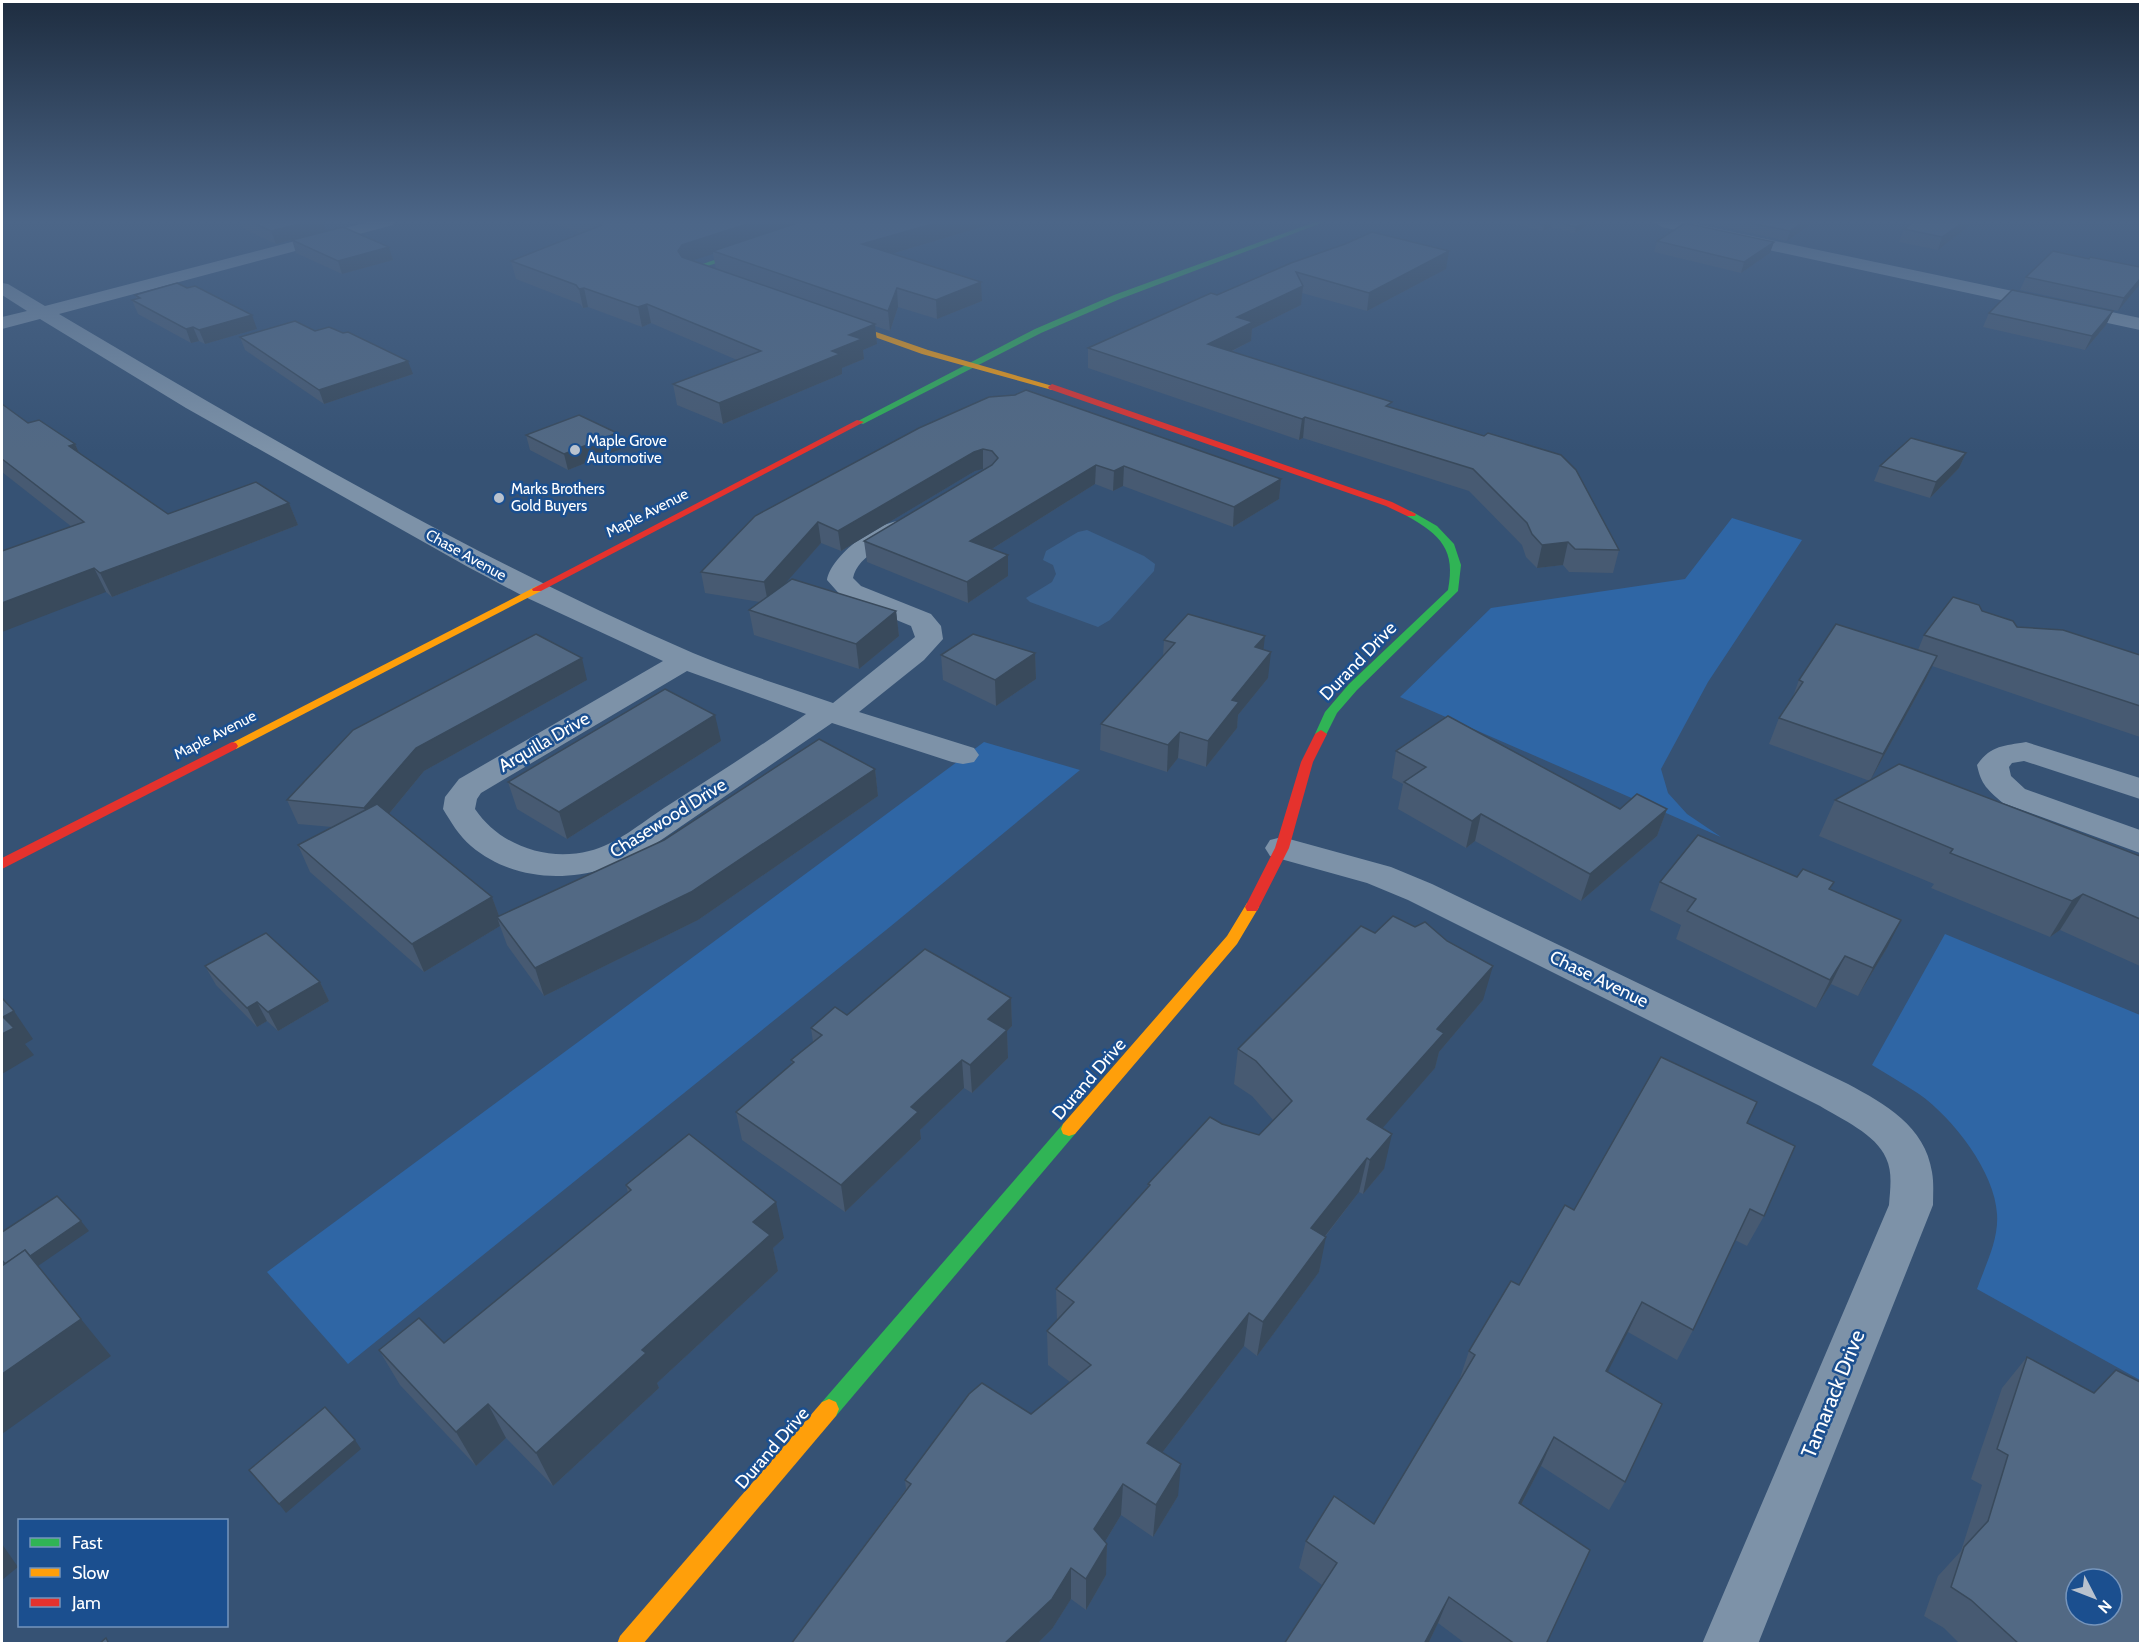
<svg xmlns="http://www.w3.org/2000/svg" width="2142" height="1645" font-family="Cabin,sans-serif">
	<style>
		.green { fill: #2f66a5 }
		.water { fill: #3b618d }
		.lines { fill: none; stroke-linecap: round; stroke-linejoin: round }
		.street { fill: #7d92a8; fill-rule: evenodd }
		.fast { fill: #30b455; fill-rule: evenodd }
		.slow { fill: #ff9f0a; fill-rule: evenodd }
		.jam { fill: #e5322d; fill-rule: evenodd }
		.wall { fill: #475a72; fill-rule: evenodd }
		.shaded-wall { fill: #394a5c }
		.building { fill: #526984; stroke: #394a5c; stroke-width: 1.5; fill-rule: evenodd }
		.poi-dot { fill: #b9c2ce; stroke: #1b4f8f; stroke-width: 2 }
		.labels { text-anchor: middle; stroke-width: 5; stroke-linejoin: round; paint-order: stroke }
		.far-poi-label { font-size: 15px; fill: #fff; stroke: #1b4f8f; text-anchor: start }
		.far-street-label { font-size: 15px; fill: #fff; stroke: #1b4f8f }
		.street-label { font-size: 18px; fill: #fff; stroke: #1b4f8f }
		.near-street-label { font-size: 21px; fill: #fff; stroke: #1b4f8f }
	</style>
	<rect width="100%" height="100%" fill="#365274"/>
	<g class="green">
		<path d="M1732,518L1802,540L1708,682L1661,769L1668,793L1687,814L1721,837L1400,697L1491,608L1685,579Z"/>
		<path d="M984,742L1080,770L891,926L348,1364L267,1272Z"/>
		<path d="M1945,934L2140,1015V1380L1977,1289C1985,1266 1999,1240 1997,1214C1995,1172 1953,1118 1919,1094C1904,1084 1888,1075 1872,1065Z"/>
	</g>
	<path class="water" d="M1087,530L1144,556L1155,564L1154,571L1110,620L1098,627L1030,602L1026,598L1052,582L1056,574L1053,565L1043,560L1046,551L1078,532Z"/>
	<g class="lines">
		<g class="street">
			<path d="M368,222H395L393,225L59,314C265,436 472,557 693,653C738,672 787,687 833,703L915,637L911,626L843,598L827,580C832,553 885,514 912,521L915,526L912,531C892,542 858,554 853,578L861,586L931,614L941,626L943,639L924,660L859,712L974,748L979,755L974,762L963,764L952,762L832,723L648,849C595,882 522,889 471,846C459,836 451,822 443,809L445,797L459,779L663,661L523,596L468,567L186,408L40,319L2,329V317L27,311L2,295V283L8,284L45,306ZM687,671L806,714C760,747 712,777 664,808C641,823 616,845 589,851C547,862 499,845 475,809L477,799L481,793Z"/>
			<path d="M1654,222H1686L2140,318V330L1662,227Z"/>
			<path d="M2026,742L2140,778V799L2024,761L2012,763L2009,767L2011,776L2025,789L2140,830V853L2003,803C1988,790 1981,785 1977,765C1991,745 2004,746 2026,742Z"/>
			<path d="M1282,837L1391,867L1432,884L1848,1084C1885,1104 1925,1126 1932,1172C1934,1183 1933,1194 1933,1205L1758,1644H1702L1889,1205C1890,1190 1893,1172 1886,1158C1876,1134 1841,1119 1820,1106L1408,900L1367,883L1270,856L1265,848L1270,840Z"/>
		</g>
		<g class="fast">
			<path d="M825,222H835L699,269L726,278V282L688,269Z"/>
			<path d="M1315,222H1324L1120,299L1041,333L863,424L856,422L1035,329L1114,295Z"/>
			<path d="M1411,511L1437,526L1454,544L1461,565L1458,591L1357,690L1337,713L1325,737H1317L1315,734L1325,712L1349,684L1448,590C1456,550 1441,535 1407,516V512Z"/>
			<path d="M1069,1122L1075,1124L1077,1129L1075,1134L836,1416L829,1419L822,1416L819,1409L822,1402L1063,1124Z"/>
		</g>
		<g class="slow">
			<path d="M833,317L928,350L1056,387L1052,390L922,354L830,321L829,319Z"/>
			<path d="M537,586L541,587V591L236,749H228L226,746Z"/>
			<path d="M1252,902L1257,903L1259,907L1237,944L1075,1134L1069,1136L1063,1134L1061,1129L1063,1124L1227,936L1247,903Z"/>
			<path d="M829,1399L836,1402L839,1409L836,1416L643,1644H617L620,1636L822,1402Z"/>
		</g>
		<g class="jam">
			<path d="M1052,384L1392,502L1416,514L1415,516H1407L1386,506L1049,389L1048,387Z"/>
			<path d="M857,420L864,422L541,591H533L532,589Z"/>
			<path d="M1321,730L1327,734L1313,762L1289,848L1257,911H1247L1245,907L1275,848L1301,762L1315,734Z"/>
			<path d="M232,742L236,743L238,746L236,749L2,869V858Z"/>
		</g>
	</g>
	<g class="wall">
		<path d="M239,222H323L326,231L276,244L242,228Z"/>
		<path d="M550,222H1013L998,225L995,223L892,254L982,301L937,319L898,307L890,331L875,326L877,344L863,350L864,359L842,368V374L723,424L677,405L673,384L737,360L651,323L642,327L588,307L583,308L580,304L516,279L511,261L581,233ZM713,254L716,269L692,260Z"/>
		<path d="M1506,222H1592L1575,233L1551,227L1543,231Z"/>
		<path d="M1700,222H1814L1787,241Z"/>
		<path d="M1913,222H1974L1938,250L1899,242L1904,229Z"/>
		<path d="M292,240L393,260L342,274L296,253Z"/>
		<path d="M1657,241L1770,253L1741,273L1654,252Z"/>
		<path d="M2089,259L2140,267L2118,311L2020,290L2026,277Z"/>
		<path d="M1291,263L1446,269L1367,311L1302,293L1301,305L1252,329L1251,341L1231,352L1391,407L1619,550L1613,573L1569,572L1563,565L1537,568L1526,557L1522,545L1469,491L1303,438L1299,440L1088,368V348L1217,295Z"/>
		<path d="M135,295L257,329L205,344L199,341L191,343L138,314L132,300L137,299Z"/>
		<path d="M2113,311L2106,325L2085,350L1983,327L1989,313Z"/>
		<path d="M315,331L413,374L324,404L245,350L240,337Z"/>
		<path d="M2,404L28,423L75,444L79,453L168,514L289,503L298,525L112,597L106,592L72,527L2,472Z"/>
		<path d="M919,428L1281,479L1279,499L1233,527L1123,486L1113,491L1095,484L992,549L1008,576L968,603L867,562L864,541L986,469H983L975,471L841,551L821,543L784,584L896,611L899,636L859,669L754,635L749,610L760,602L705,593L701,572Z"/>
		<path d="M526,435L621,449L568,470L530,450Z"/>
		<path d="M1966,453L1959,468L1930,498L1874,481L1880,466Z"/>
		<path d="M1982,611L2017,627L2140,655V737L1932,666L1925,681L1870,781L2140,856V966L2060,930L2050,937L1931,888L1934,884L1819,836L1835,800L1870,781L1769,744L1779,718L1792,699L1799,680L1918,650L1924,635Z"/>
		<path d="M1164,640L1263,650L1268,678L1238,715L1237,728L1206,767L1178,758L1167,772L1100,750L1101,724L1163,656Z"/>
		<path d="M1035,653L1036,679L996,706L943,680L941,655Z"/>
		<path d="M587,680L424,771L389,814L492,897L499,916L875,769L878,796L698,920L544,996L507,945L500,926L424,972L310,872L298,845L332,827L298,824L287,800Z"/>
		<path d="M721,741L567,839L517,809L508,782Z"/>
		<path d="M1396,751L1620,809H1667L1657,836L1581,901L1475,841L1466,848L1398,809L1403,784L1392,778Z"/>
		<path d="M1797,877L1834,882L1830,889L1887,948L1858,996L1831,984L1816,1008L1676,939L1681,925L1650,910L1660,882Z"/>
		<path d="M205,966L320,982L329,1001L278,1031L267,1021L257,1027L216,985Z"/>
		<path d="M1011,998L1012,1026L1007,1031L1008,1058L972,1093L964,1088L920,1130L921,1139L845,1212L742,1140L736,1112L792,1064L791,1060L813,1042L811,1028L847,1015Z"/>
		<path d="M1483,1000L1439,1052L1435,1068L1382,1128L1384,1169L1363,1194L1359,1192L1325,1237L1319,1272L1257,1356L1244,1346L1162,1453L1178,1496L1153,1537L1121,1515L1105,1542L1107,1544L1106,1575L1086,1610L1071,1599L1052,1629L1037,1644H791L906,1489L905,1480L1031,1414L1070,1382L1048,1365L1047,1331L1057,1321L1056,1289L1148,1188V1184L1222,1124L1259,1135L1273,1120L1252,1096L1234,1084L1238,1049Z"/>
		<path d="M1747,1123L1764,1216L1747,1246L1735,1240L1693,1330L1677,1360L1628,1332L1607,1372L1625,1482L1609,1510L1541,1466L1521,1505L1546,1644H1466L1438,1623L1428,1644H1284L1322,1585L1299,1568L1306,1541L1374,1524L1459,1381L1469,1351L1519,1285L1574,1210Z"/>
		<path d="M626,1185L784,1238L773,1248L778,1271L657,1383L659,1388L553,1486L506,1438L476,1466L400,1385L379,1350L444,1343L628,1193Z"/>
		<path d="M2027,1357L2094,1393L2140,1644H1960L1944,1628L1924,1616L1938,1576L1961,1551L1982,1485L1971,1479L2002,1388Z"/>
	</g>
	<g class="shaded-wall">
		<path d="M307,222H323L326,231L276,244L271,231Z"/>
		<path d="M753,222H809L713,251V254L685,263L678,251L682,245Z"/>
		<path d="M939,222H995V223L864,262L862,244Z"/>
		<path d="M998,222H1013L998,225Z"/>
		<path d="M1551,222H1552L1551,227L1543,231L1544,225Z"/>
		<path d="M1584,222H1592L1575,233L1576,227Z"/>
		<path d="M1803,222H1814L1787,241L1790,231Z"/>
		<path d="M1963,222H1974L1938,250L1942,237Z"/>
		<path d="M1774,242L1770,253L1741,273L1744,262Z"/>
		<path d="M389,247L393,260L342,274L338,261Z"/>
		<path d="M1449,251L1446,269L1367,311L1369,293Z"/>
		<path d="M2140,279V284L2118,311L2124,298Z"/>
		<path d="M981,282L982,301L937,319L936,300Z"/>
		<path d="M1303,286L1301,305L1252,329L1251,341L1206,364L1208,344L1237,317Z"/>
		<path d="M584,288L588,307L583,308L579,289Z"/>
		<path d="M897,288L898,307L890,331L888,311Z"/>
		<path d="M647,304L651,323L642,327L638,307Z"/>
		<path d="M2113,311L2106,325L2085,350L2092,336Z"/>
		<path d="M252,315L257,329L205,344L199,330Z"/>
		<path d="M875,324L877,344L863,350L864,359L842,368V374L723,424L719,403L832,351L849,335Z"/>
		<path d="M193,327L199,341L191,343L186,329Z"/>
		<path d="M408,361L413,374L324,404L319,390Z"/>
		<path d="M1305,417L1303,438L1299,440L1302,419Z"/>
		<path d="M617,433L621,449L568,470L564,454Z"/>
		<path d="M75,444L85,466L69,446Z"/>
		<path d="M983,449V469L975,471L841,551L838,531L974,452Z"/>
		<path d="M1966,453L1959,468L1930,498L1936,482Z"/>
		<path d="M1096,465L1095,484L971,562L970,541Z"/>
		<path d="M1124,466L1123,486L1113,491L1114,471Z"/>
		<path d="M1281,479L1279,499L1233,527L1234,507Z"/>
		<path d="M289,503L298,525L112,597L100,573Z"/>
		<path d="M818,522L821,543L768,603L764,582Z"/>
		<path d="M1568,542L1563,565L1537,568L1542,545Z"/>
		<path d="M1008,555V576L968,603L967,582Z"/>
		<path d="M94,568L106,592L2,632V603Z"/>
		<path d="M896,611L899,636L859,669L856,644Z"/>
		<path d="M1265,636L1262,662L1255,647Z"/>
		<path d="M1271,652L1268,678L1238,715L1237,728L1206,767L1208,741L1232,700Z"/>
		<path d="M1035,653L1036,679L996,706L995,680Z"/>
		<path d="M1937,656L1925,681L1870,781L1883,754Z"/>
		<path d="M582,658L587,680L424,771L374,832L364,808L416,748Z"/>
		<path d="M715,715L721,741L567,839L559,812Z"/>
		<path d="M1180,732L1178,758L1167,772L1168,745Z"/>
		<path d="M875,769L878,796L698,920L544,996L535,968Z"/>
		<path d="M1667,809L1657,836L1581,901L1590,874Z"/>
		<path d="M1481,814L1475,841L1466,848L1472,821Z"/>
		<path d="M2083,894L2060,930L2050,937L2072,901Z"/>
		<path d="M492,897L502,924L497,917L500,926L424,972L412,944Z"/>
		<path d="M1901,920L1887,948L1858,996L1873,968Z"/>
		<path d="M1845,956L1831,984L1816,1008L1830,980Z"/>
		<path d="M1493,966L1483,1000L1439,1052L1435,1068L1360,1154L1367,1119L1437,1029Z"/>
		<path d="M320,982L329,1001L278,1031L268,1012Z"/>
		<path d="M1011,998L1012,1026L1007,1031L1008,1058L972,1093L970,1065L988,1019Z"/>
		<path d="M257,1002L267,1021L257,1027L247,1008Z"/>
		<path d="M14,1011L33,1039L25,1044L34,1055L2,1074V1034L3,1017Z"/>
		<path d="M962,1060L964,1088L920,1130L921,1139L845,1212L841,1185L911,1107Z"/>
		<path d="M1392,1134L1384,1169L1363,1194L1370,1160Z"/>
		<path d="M1367,1158L1359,1192L1305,1262L1311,1228Z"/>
		<path d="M776,1202L784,1238L773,1248L778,1271L657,1383L659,1388L553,1486L536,1453L753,1222Z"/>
		<path d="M81,1221L89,1231L38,1266L111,1356L2,1434V1374L10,1270Z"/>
		<path d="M1326,1237L1319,1272L1257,1356L1263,1322Z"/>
		<path d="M1642,1302L1628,1332L1593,1401L1606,1371Z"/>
		<path d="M1249,1313L1244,1346L1145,1475L1147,1443Z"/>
		<path d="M488,1404L506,1438L476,1466L456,1432Z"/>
		<path d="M1554,1437L1541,1466L1507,1532L1519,1503Z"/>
		<path d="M355,1440L361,1449L286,1513L279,1504Z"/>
		<path d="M1181,1464L1178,1496L1153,1537L1156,1505Z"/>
		<path d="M1123,1484L1121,1515L1094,1560V1529Z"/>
		<path d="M2,1544L18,1567L2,1580Z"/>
		<path d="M1107,1544L1106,1575L1086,1610V1579Z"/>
		<path d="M1071,1568V1599L1052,1629L1037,1644H1004Z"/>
		<path d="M1449,1597L1438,1623L1428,1644H1424Z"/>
	</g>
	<g class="building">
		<path d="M251,222H307L271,231Z"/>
		<path d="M595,222H753L682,245L678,251L682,257L875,324L849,335L862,339L832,351L840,354L719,403L673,384L761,351L647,304L638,307L584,288L579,289L576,285L511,261L602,225Z"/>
		<path d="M800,222H939L862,244L981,282L936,300L897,288L888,311L713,251Z"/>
		<path d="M1532,222H1551L1544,225Z"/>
		<path d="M1557,222H1584L1576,227Z"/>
		<path d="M1746,222H1803L1790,231Z"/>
		<path d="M1913,222H1963L1942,237L1904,229Z"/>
		<path d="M1685,223L1774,242L1744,262L1657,241Z"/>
		<path d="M343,227L389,247L338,261L292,240Z"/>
		<path d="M1372,232L1449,251L1369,293L1296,272L1303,286L1237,317L1253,322L1208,344L1392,402L1386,406L1484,436L1488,433L1561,455L1576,470L1619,550L1575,549L1568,542L1542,545L1532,534L1527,523L1473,469L1305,417L1302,419L1088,348L1211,293L1217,295L1291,263L1345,244Z"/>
		<path d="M2053,251L2089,259L2090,257L2140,267V279L2124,298L2026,277Z"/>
		<path d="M177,283L187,288L195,286L252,315L199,330L193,327L186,329L132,300L140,298L135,295Z"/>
		<path d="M2012,290L2113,311L2092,336L1989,313Z"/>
		<path d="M295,321L315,331L329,327L343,333L348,332L408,361L319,390L240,337Z"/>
		<path d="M1026,390L1281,479L1234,507L1124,466L1114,471L1096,465L970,541L1008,555L967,582L864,541L992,465L998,458L992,451L983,449L974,452L838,531L818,522L764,582L701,572L755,516L919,428L989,397L1015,395Z"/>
		<path d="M2,404L28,423L39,420L75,444L69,446L168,514L256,482L289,503L100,573L94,568L2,603V551L84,522L2,459Z"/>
		<path d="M579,415L617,433L564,454L526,435Z"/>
		<path d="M1911,438L1966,453L1936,482L1880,466Z"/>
		<path d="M792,579L896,611L856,644L749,610Z"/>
		<path d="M1953,597L1979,605L1982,611L2013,621L2017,627L2063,630L2140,655V706L1924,635Z"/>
		<path d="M1188,614L1265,636L1255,647L1271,652L1232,700L1239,702L1208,741L1180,732L1168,745L1101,724L1175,643L1164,640Z"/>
		<path d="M1836,624L1937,656L1883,754L1779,718L1803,682L1799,680Z"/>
		<path d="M536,634L582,658L416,748L364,808L287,800L353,730Z"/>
		<path d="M973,634L1035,653L995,680L941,655Z"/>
		<path d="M665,689L715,715L559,812L508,782Z"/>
		<path d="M1448,716L1620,809L1637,794L1667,809L1590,874L1481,814L1472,821L1404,782L1426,767L1396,751Z"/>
		<path d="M819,739L875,769L691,892L535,968L497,917L664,840Z"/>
		<path d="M1899,764L2140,856V919L2083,894L2072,901L1950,853L1953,849L1835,800Z"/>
		<path d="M377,804L492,897L412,944L298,845Z"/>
		<path d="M1698,835L1797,877L1803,869L1834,882L1829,889L1901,920L1873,968L1845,956L1830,980L1687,911L1696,899L1660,882Z"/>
		<path d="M1393,916L1415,927L1425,922L1447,941L1493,966L1437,1029L1444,1033L1367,1119L1392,1134L1370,1160L1367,1158L1311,1228L1326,1237L1263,1322L1249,1313L1147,1443L1181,1464L1156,1505L1123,1484L1094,1529L1107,1544L1086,1579L1071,1568L1052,1599L1004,1644H791L911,1484L905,1480L969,1394L982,1383L1031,1414L1091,1365L1047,1331L1074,1302L1056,1289L1150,1185L1148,1184L1210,1117L1222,1124L1259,1135L1292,1101L1256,1061L1238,1049L1361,926L1375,933Z"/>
		<path d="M266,933L320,982L268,1012L257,1002L247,1008L205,966Z"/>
		<path d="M925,949L1011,998L988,1019L1007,1030L970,1065L962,1060L911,1107L918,1112L841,1185L736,1112L794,1062L791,1060L822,1035L811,1028L835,1007L847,1015Z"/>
		<path d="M2,998L14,1011L3,1017L14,1028L2,1034Z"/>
		<path d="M1661,1057L1757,1102L1747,1123L1795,1146L1764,1216L1750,1209L1693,1330L1642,1302L1606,1371L1662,1404L1625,1482L1554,1437L1519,1503L1590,1550L1546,1644H1515L1449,1597L1424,1644H1284L1337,1563L1306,1541L1334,1496L1374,1524L1475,1355L1469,1351L1511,1281L1519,1285L1565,1205L1574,1210Z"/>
		<path d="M689,1134L776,1202L753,1222L770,1235L642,1350L646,1353L536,1453L488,1404L456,1432L379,1350L419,1318L444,1343L631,1190L626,1185Z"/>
		<path d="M57,1196L81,1221L30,1256L25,1250L5,1264L2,1260V1232Z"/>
		<path d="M25,1250L81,1319L2,1374V1266Z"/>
		<path d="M2027,1357L2094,1393L2116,1370L2140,1382V1644H2019L1971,1600L1951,1587L1964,1547L1988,1521L2008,1455L1997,1449ZM2076,1579H2112V1615H2076Z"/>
		<path d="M325,1407L355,1440L279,1504L249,1470Z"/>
		<path d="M106,1638L109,1644H99Z"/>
	</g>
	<linearGradient id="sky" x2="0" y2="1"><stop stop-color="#1e2d40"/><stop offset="0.49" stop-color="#4c6688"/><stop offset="1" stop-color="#4c6688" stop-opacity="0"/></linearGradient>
	<rect width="2142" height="452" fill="url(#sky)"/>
	<g class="poi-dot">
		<circle cx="575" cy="450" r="6"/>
		<circle cx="499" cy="498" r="6"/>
	</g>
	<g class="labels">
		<g class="far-poi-label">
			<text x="587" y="446">Maple Grove<tspan x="587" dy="17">Automotive</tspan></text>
			<text x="511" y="494">Marks Brothers<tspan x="511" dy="17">Gold Buyers</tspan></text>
		</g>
		<g class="far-street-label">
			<text transform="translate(647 513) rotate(-27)" y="5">Maple Avenue</text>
			<text transform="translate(466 555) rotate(29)" y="5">Chase Avenue</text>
			<text transform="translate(215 735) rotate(-27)" y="5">Maple Avenue</text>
		</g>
		<g class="street-label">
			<text transform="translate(1358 661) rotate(-46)" y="6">Durand Drive</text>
			<text transform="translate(544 742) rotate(-30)" y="6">Arquilla Drive</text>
			<text transform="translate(668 818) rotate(-32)" y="6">Chasewood Drive</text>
			<text transform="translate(1599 979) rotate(26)" y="6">Chase Avenue</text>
			<text transform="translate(1089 1079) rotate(-49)" y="6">Durand Drive</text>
			<text transform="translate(772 1448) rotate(-49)" y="6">Durand Drive</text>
		</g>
		<g class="near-street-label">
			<text transform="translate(1833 1394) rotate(-68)" y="7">Tamarack Drive</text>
		</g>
	</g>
	<rect width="2142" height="1645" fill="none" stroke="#ffffff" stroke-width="6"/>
	<rect x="18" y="1519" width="210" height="108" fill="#1b4f8f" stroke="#7695bc" stroke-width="1.5"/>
	<rect x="30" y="1538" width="30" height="9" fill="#30b455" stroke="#7695bc" stroke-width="1.5"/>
	<text x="72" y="1549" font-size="18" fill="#ffffff">Fast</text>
	<rect x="30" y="1568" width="30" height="9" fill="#ff9f0a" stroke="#7695bc" stroke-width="1.5"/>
	<text x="72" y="1579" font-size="18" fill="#ffffff">Slow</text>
	<rect x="30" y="1598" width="30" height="9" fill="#e5322d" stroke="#7695bc" stroke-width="1.5"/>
	<text x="72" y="1609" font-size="18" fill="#ffffff">Jam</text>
	<g transform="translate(2094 1597) rotate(132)"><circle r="28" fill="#1b4f8f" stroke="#7695bc" stroke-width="1.5"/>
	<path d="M0-4.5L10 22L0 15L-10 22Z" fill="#b9c2ce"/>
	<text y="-9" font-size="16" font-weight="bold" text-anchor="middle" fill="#ffffff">N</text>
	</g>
</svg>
